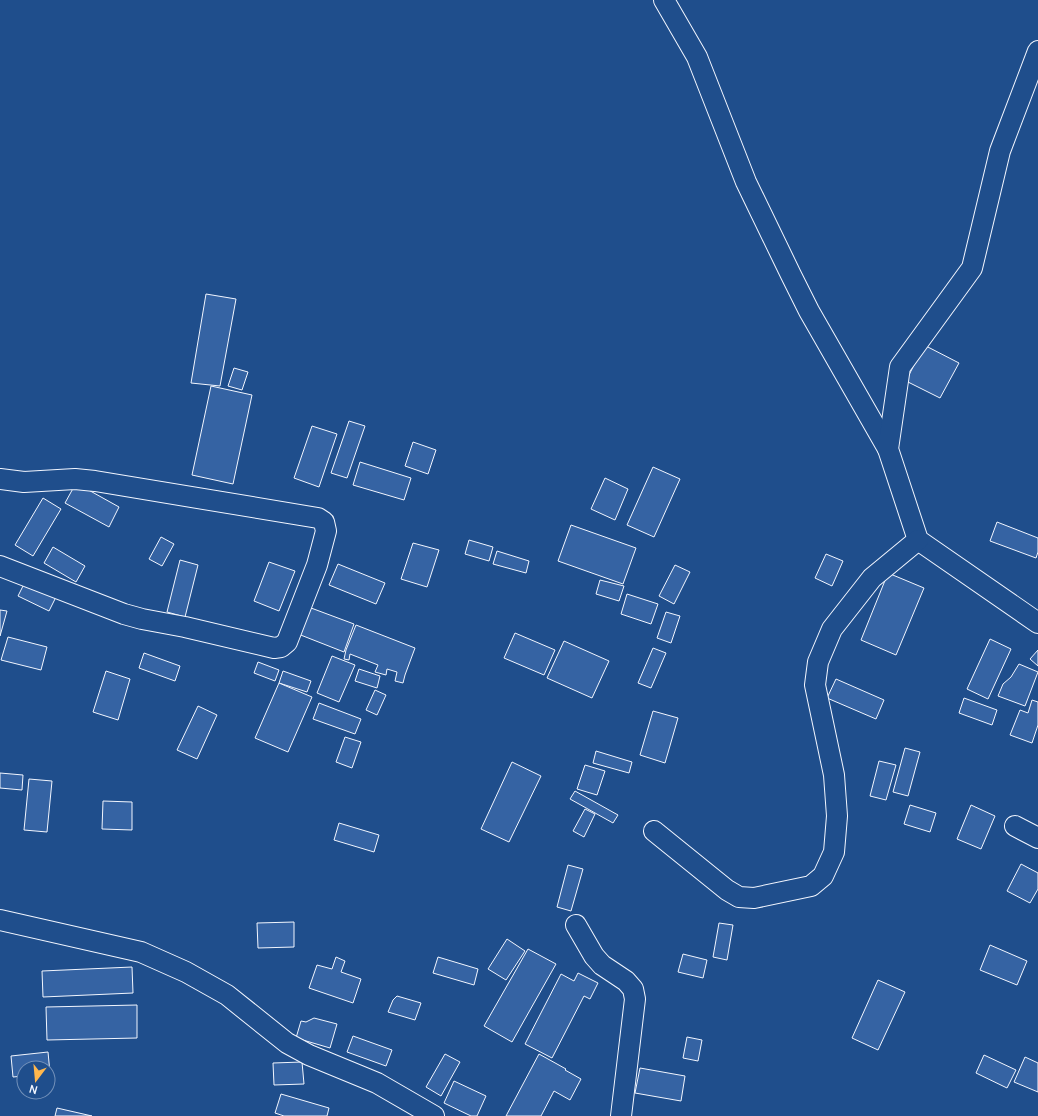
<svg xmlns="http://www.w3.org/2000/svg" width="1038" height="1116" font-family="Manrope,sans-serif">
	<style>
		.building { fill: #3563a3; stroke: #f2f6ff }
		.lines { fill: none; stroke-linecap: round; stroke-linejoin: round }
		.minor-casing { stroke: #f2f6ff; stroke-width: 22 }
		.minor { stroke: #1f4e8c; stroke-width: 20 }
	</style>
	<rect width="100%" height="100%" fill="#1f4e8c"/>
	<g class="building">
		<path d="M206,294L236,299L220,386L191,383Z"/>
		<path d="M924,345L959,363L940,398L906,381Z"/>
		<path d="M234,368L248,372L242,390L228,386Z"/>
		<path d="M211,386L252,395L233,484L192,475Z"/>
		<path d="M349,421L365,426L347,478L331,473Z"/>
		<path d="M312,426L337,434L319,487L294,478Z"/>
		<path d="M413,442L436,450L428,474L405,466Z"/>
		<path d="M360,462L411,478L404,500L353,485Z"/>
		<path d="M653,467L680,479L654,537L627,525Z"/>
		<path d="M605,478L628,489L615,520L591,509Z"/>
		<path d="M76,483L119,507L109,527L65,503Z"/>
		<path d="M43,498L61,509L33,556L15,545Z"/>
		<path d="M997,522L1038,538V552L1036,558L990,541Z"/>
		<path d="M571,525L636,548L623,584L558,561Z"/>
		<path d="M161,537L174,544L162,566L149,559Z"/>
		<path d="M469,540L493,547L489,561L465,554Z"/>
		<path d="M413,543L439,550L427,587L401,579Z"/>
		<path d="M53,547L85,566L76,582L44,563Z"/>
		<path d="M497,551L529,561L526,573L493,564Z"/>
		<path d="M826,554L843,561L832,586L815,578Z"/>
		<path d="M180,560L198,565L185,617L167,612Z"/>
		<path d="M269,562L295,571L279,611L254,601Z"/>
		<path d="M338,564L385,583L376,604L329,585Z"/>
		<path d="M675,565L690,572L674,604L659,596Z"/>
		<path d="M888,573L924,588L896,655L861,640Z"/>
		<path d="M600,580L624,586L619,601L596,594Z"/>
		<path d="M25,582L56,597L49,611L18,596Z"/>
		<path d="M627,594L658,604L651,624L621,614Z"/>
		<path d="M303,605L354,624L344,652L293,632Z"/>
		<path d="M0,610L7,611L0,636Z"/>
		<path d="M666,612L680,616L671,643L657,638Z"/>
		<path d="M356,625L415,648L405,675L403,683L395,681L397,672L387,669L386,675L375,672L378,665L350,654L349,660L344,659L346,650Z"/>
		<path d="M515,633L555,650L544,675L504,658Z"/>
		<path d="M8,637L47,647L41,670L1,660Z"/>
		<path d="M990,639L1011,649L988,699L967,689Z"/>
		<path d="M564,641L609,661L592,698L547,678Z"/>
		<path d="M653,648L666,653L651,688L638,683Z"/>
		<path d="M1038,650V666L1030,659Z"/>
		<path d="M144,653L180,666L175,681L139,668Z"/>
		<path d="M332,656L355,665L339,702L317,693Z"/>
		<path d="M258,662L279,670L275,681L254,673Z"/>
		<path d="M1019,664L1038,672L1025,706L998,696L1003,684L1011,677Z"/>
		<path d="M359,669L380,676L377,688L355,681Z"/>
		<path d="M106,671L130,679L118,720L93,712Z"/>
		<path d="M283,671L311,681L307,692L279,683Z"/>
		<path d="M836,679L884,700L876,719L827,698Z"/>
		<path d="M279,683L312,697L288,752L255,738Z"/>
		<path d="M375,690L386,695L377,715L366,710Z"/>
		<path d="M964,698L997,710L992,725L959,713Z"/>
		<path d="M1032,700L1038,702V725L1032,743L1010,735L1020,710L1028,713Z"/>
		<path d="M319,703L361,719L355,734L313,719Z"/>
		<path d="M198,706L217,715L197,759L177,750Z"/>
		<path d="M653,711L678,718L665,763L640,755Z"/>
		<path d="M345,737L361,742L352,768L336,762Z"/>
		<path d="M905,748L920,752L908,796L893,792Z"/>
		<path d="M596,751L632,762L629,773L593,763Z"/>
		<path d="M879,761L896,765L886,800L870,796Z"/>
		<path d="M512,762L541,776L509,842L481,829Z"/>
		<path d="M585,765L605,771L597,795L577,789Z"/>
		<path d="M0,773L23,775L22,790L0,788Z"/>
		<path d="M29,779L52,781L47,832L24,830Z"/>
		<path d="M575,791L618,815L613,823L570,799Z"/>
		<path d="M103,801L132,802V830L102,829Z"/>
		<path d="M910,805L936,813L930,832L904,824Z"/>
		<path d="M971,805L995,816L981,849L957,839Z"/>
		<path d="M585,809L595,814L584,837L573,831Z"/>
		<path d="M339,823L379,835L374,852L334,840Z"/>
		<path d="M1021,864L1038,873V889L1030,903L1007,891Z"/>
		<path d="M568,865L583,869L571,911L557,907Z"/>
		<path d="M294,922V947L258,948L257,923Z"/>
		<path d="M719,923L733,925L727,960L713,957Z"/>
		<path d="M507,939L525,951L506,980L488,969Z"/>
		<path d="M990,945L1027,961L1017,985L980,970Z"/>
		<path d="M528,949L556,964L512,1042L484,1026Z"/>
		<path d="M683,954L707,960L703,978L678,972Z"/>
		<path d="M336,957L345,961L341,972L361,979L353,1003L309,988L317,965L332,969Z"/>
		<path d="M438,957L478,969L474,985L433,973Z"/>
		<path d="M132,967L133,993L43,997L42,971Z"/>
		<path d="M578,973L598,983L590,999L584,996L552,1058L525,1044L561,974L574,981Z"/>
		<path d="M878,980L905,992L878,1050L852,1038Z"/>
		<path d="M397,996L421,1003L415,1020L388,1012L393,1000Z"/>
		<path d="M137,1005V1038L47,1040L46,1007Z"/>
		<path d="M314,1018L337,1024L330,1048L296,1038L301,1021L306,1022Z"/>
		<path d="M353,1036L392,1050L386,1066L347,1052Z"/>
		<path d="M687,1037L702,1040L698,1061L683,1058Z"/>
		<path d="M48,1052L50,1073H48V1068H24V1076L13,1077L11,1056Z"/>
		<path d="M445,1054L460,1062L441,1096L426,1087Z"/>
		<path d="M539,1054L566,1069L565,1070L581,1079L570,1100L554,1091L541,1116H506Z"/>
		<path d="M984,1055L1016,1070L1007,1088L976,1073Z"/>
		<path d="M1025,1057L1038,1063V1092L1014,1082Z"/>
		<path d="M302,1062L304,1084L274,1085L273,1063Z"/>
		<path d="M640,1068L685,1076L681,1101L635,1093Z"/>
		<path d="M454,1081L486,1096L477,1116H471L444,1103Z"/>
		<path d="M281,1094L329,1108L327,1116H284L275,1113Z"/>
		<path d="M57,1108L92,1116H55Z"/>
	</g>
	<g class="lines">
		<g class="minor-casing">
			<g id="minor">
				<path d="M664,0L697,57L746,182L791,275L809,311L888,449"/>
				<path d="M1038,51L1000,151L972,268L900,367L888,449L918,540L1038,623"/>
				<path d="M0,479L24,482L75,479L95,481L318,518L324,522L326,531L317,565L287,642L281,647L274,648L185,627L142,619L124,614L0,566"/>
				<path d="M1015,826L1038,838"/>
				<path d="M654,831L727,890L739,897L754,898L811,886L823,876L834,852L837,816L834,775L815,685L818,662L832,629L872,578L918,540"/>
				<path d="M0,920L141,952L186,972L227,995L287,1043L309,1055L377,1083L434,1116"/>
				<path d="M576,925L594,956L602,965L626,981L633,989L635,999L621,1116"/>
			</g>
		</g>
		<use href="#minor" class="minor"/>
	</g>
	<g transform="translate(36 1080) rotate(196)"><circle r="19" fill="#1f4e8c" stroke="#7391ba"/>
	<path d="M0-3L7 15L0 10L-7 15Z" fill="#ffb74d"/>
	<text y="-6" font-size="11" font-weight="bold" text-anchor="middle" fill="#f2f6ff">N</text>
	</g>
</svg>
